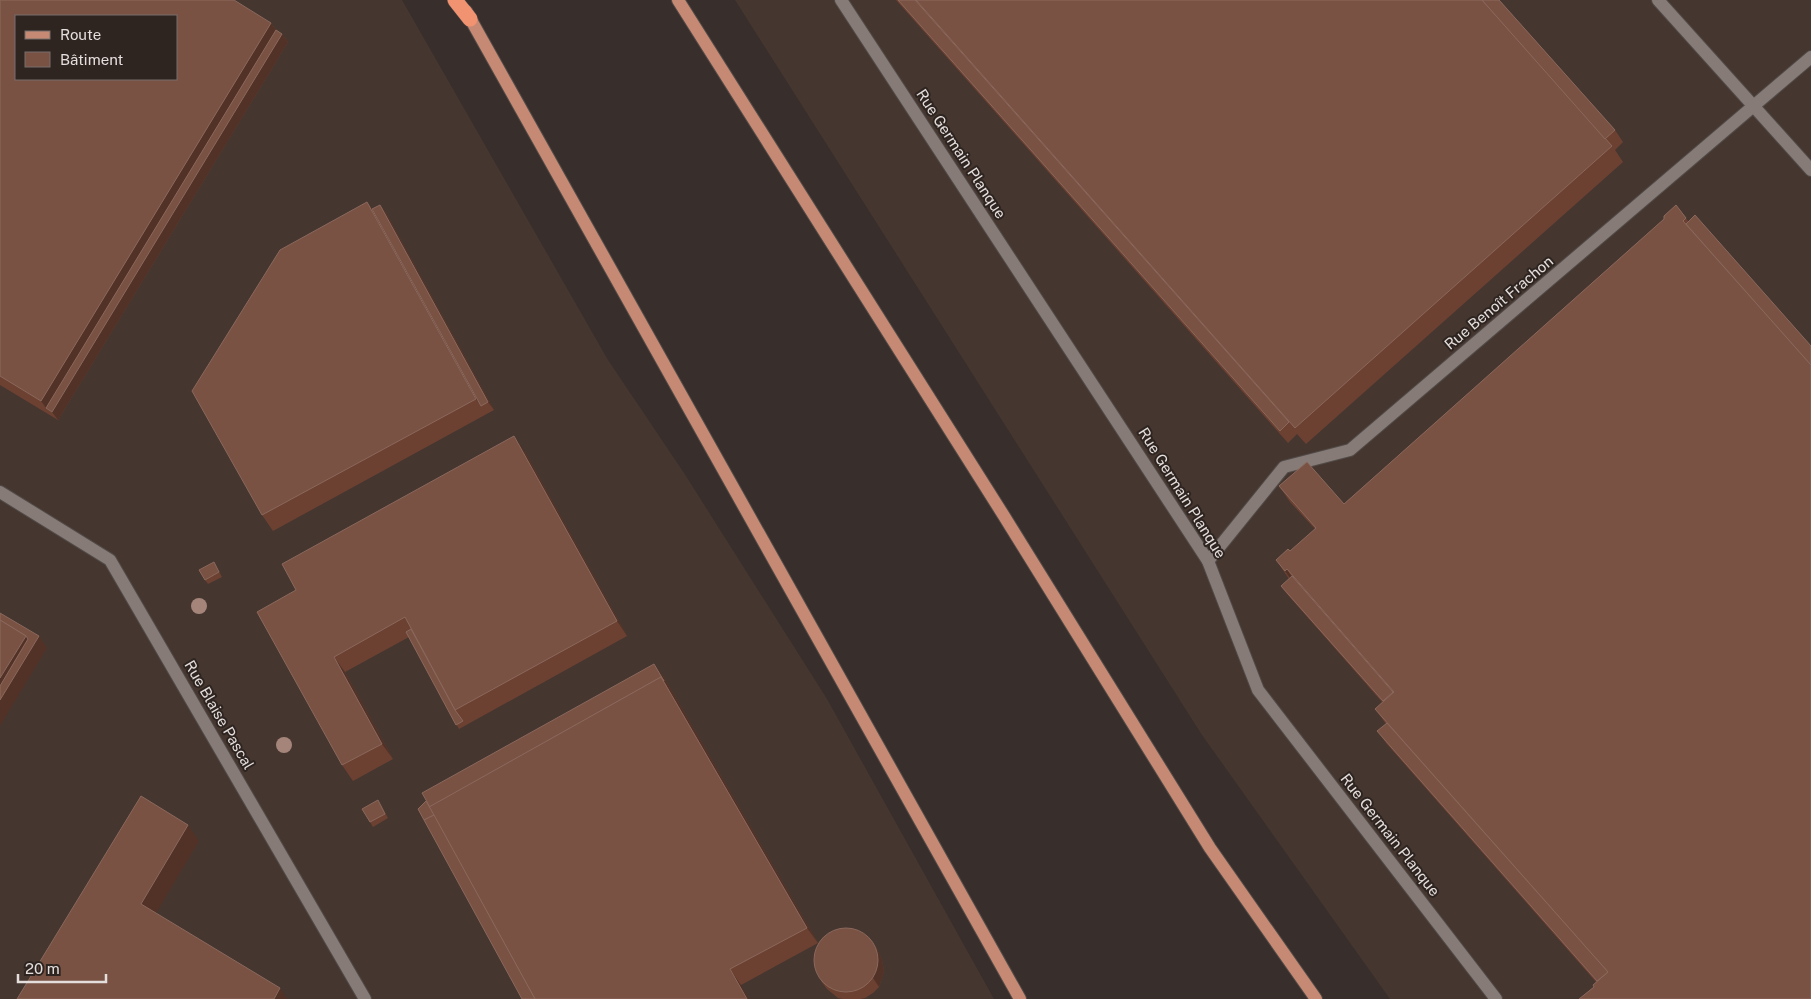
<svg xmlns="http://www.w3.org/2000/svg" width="1811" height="999" font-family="'Public Sans',sans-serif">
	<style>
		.built { fill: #463630; fill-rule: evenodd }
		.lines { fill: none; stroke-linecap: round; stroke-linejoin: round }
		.lane-casing { stroke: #524b48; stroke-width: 14 }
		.street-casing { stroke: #524b48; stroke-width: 14 }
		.primary-casing { stroke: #524b48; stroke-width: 14 }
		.highway-casing { stroke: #524b48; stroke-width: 16 }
		.lane { stroke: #867b77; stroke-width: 12 }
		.street { stroke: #867b77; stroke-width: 12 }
		.primary { stroke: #c68973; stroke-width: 12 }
		.highway { stroke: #f19271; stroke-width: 15 }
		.tree { fill: #a5857a }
		.wall { fill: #6d4132 }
		.shaded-wall { fill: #523227 }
		.building { fill: #7a5244; stroke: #8a685c; fill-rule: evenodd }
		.labels { text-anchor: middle; stroke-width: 4; stroke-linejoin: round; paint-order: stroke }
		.street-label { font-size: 15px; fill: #e4dedc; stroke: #2e2521 }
	</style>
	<rect width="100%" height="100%" fill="#382e2b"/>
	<g class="built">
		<path d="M0,0H402L608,360L684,473L827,699L994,999H0ZM16,16H176V79H16Z"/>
		<path d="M735,0H1811V999H1390L1202,735Z"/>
	</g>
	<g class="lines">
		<g class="lane-casing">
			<g id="lane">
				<path d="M841,0L1208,561L1258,690L1496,999"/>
				<path d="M1658,0L1811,170"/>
				<path d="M1208,561L1284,467L1350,450L1811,57"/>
			</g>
		</g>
		<g class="street-casing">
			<path id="street" d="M0,492L110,560L365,999"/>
		</g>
		<g class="primary-casing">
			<g id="primary">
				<path d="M678,0L1004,516L1210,848L1316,999"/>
				<path d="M466,11L1020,999"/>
			</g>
		</g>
		<g class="highway-casing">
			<path id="highway" d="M455,0L470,19"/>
		</g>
		<use href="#lane" class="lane"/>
		<use href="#street" class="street"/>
		<use href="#primary" class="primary"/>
		<use href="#highway" class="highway"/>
	</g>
	<g class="tree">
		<circle cx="199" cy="606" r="8"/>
		<circle cx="284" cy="745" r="8"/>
	</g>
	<g class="wall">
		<path d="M0,0L271,23L276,30L282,34L288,42L58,420L0,385Z"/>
		<path d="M896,0H1499L1615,130L1623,142L1615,150L1623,162L1306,444L1297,434L1288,443Z"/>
		<path d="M367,202L372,209L380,205L386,213L494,410L273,531L262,515Z"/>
		<path d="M1676,205L1688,221L1811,999L1594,987L1596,982L1386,743L1377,731L1386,724L1375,709L1382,702L1287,594L1281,586L1289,579L1276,560L1290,551L1315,529L1290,502L1279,486L1344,504L1664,219Z"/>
		<path d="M525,452L627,636L459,729L409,637L345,672L393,759L353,781L342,765L296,590Z"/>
		<path d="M214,562L222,577L208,584L205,580Z"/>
		<path d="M663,676L818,943L741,985L424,820Z"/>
		<path d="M381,805L388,818L373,827L370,822Z"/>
		<path d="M870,939L876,947L882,960L884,971L879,987L873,993L865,998L860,999H843L838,998L827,989L821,981Z"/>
	</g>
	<g class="shaded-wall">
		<path d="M271,23L280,36L282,34L288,42L58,420L52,412L46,408L41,401Z"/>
		<path d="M367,202L378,218L481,406L476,399Z"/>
		<path d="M380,205L386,213L494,410L488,402Z"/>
		<path d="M514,436L525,452L627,636L617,621Z"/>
		<path d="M1287,569L1297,585L1296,587L1285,571Z"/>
		<path d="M26,636H39L47,648L0,726V678Z"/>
		<path d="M334,657L345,672L393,759L382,744Z"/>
		<path d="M654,664L663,676L818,943L807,928Z"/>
		<path d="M188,825L199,841L152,920L141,904Z"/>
		<path d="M870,939L876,947L882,960L884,971L879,987L873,978Z"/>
		<path d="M730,969L741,985L749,999H747Z"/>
		<path d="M280,988L287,999H274Z"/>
	</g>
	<g class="building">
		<path d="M0,0H234L271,23L41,401L0,376ZM16,16H176V79H16Z"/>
		<path d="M898,0H915L1289,422L1280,431Z"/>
		<path d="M916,0H1482L1612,146L1295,428Z"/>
		<path d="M1482,0H1499L1615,130L1605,139Z"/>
		<path d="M276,30L282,34L52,412L46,408Z"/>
		<path d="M367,202L476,399L262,515L192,391L280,250Z"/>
		<path d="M380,205L488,402L481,406L372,209Z"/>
		<path d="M1676,205L1686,218L1683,221L1811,365V999H1579L1594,987L1593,985L1608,972L1375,709L1394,692L1287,569L1285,571L1276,560L1288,549L1290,551L1316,528L1279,486L1307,462L1344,504L1664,219V216Z"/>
		<path d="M1695,215L1811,346V365L1686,224Z"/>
		<path d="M514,436L617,621L455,710L405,617L334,657L382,744L342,765L257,612L296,590L282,564Z"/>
		<path d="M214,562L219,572L205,580L199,570Z"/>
		<path d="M1292,576L1393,692L1383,701L1281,586Z"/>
		<path d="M0,613L39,636L0,700V686L28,639L26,636L0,620Z"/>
		<path d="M0,620L26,636L0,678Z"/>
		<path d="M411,629L455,710L463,721L456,725L406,632Z"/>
		<path d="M654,664L664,681L661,677L430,807L422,793Z"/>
		<path d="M661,677L807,928L730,969L747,999H535L429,807Z"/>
		<path d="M1387,723L1608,972L1597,981L1377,731Z"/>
		<path d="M141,796L188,825L141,904L280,988L274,999H17Z"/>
		<path d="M378,800L385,814L370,822L362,809Z"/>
		<path d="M426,801L434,815L424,820L418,809Z"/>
		<path d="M434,815L535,999H522L424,820Z"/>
		<circle cx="846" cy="960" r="32"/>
	</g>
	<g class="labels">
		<g class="street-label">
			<text transform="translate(961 154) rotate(57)" y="5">Rue Germain Planque</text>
			<text transform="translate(1499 303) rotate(-40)" y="5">Rue Benoît Frachon</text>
			<text transform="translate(1182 493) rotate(58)" y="5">Rue Germain Planque</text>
			<text transform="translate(219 715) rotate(60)" y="5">Rue Blaise Pascal</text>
			<text transform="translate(1390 835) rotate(52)" y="5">Rue Germain Planque</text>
		</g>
	</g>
	<rect x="15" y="15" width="162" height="65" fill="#2e2521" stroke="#776f6c"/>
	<rect x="25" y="31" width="25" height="8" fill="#c68973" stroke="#776f6c"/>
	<text x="60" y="40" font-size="15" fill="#e4dedc">Route</text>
	<rect x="25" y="52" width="25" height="15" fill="#7a5244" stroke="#776f6c"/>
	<text x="60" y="65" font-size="15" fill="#e4dedc">Bâtiment</text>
	<path d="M18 974v8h88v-8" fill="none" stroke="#e4dedc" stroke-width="2.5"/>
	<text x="25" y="974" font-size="15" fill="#e4dedc" stroke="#2e2521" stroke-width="4" paint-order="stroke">20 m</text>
</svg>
